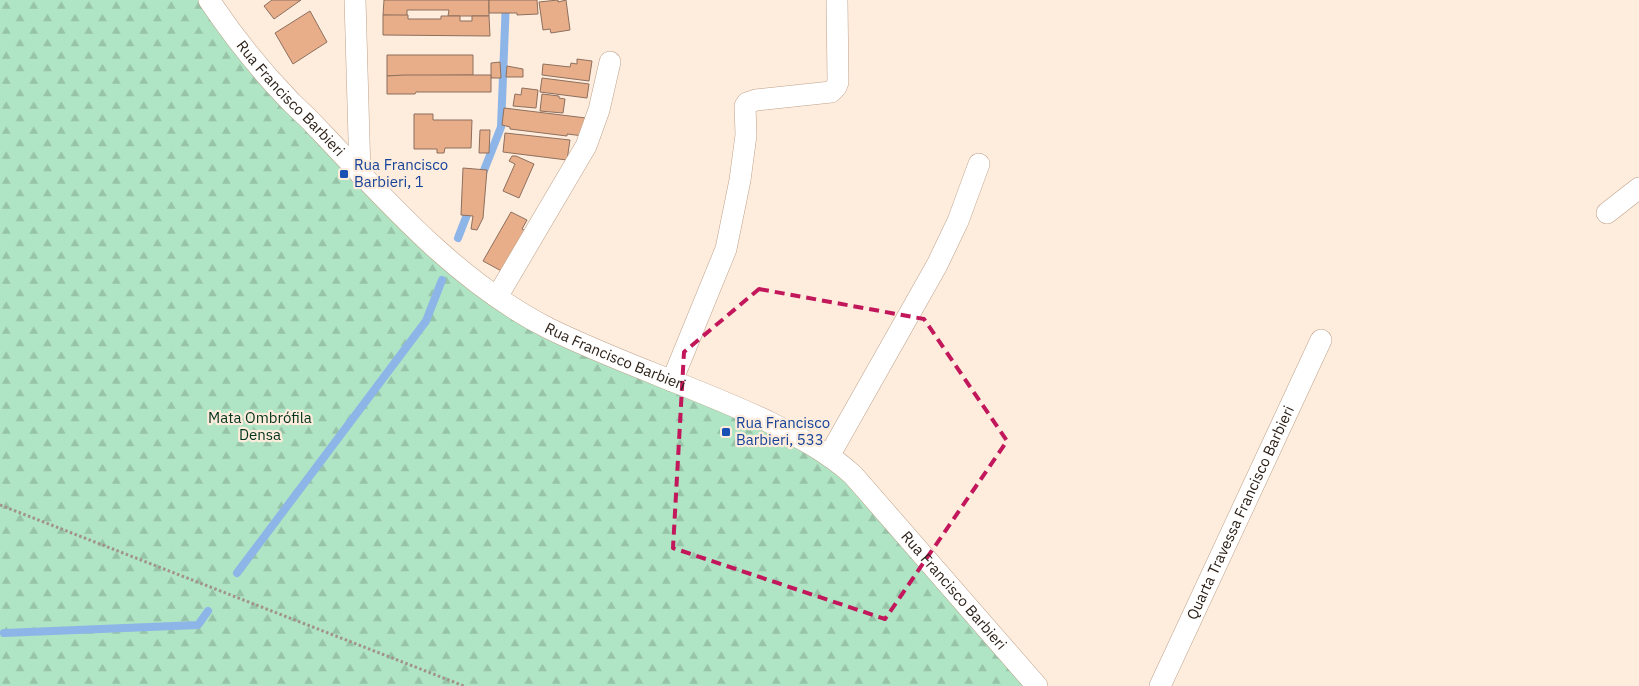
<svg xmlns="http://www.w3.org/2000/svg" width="1639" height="686" font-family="'IBM Plex Sans',sans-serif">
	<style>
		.forest { fill: url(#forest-firs) }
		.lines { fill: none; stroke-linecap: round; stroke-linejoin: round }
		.stream { stroke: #8eb5e7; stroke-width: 8 }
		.building { fill: #e8ae8a; stroke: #8d6f5d }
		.minor-casing { stroke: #bea28a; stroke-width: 22 }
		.path { stroke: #a29387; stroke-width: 3; stroke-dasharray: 2.5 2.5; stroke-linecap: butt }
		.minor { stroke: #fff; stroke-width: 21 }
		.marked { fill: none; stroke: #c2185b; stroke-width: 4; stroke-dasharray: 10 6; stroke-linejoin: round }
		.transit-dot { fill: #1a4fb4; stroke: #feecdd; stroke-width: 2 }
		.labels { text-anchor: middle; stroke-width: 4.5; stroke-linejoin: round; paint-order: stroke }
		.street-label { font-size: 15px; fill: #2c2118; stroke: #feecdd }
		.transit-label { font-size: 15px; fill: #164399; stroke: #feecdd; text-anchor: start }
		.park-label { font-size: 15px; fill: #00331c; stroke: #feecdd }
	</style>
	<defs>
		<pattern id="forest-firs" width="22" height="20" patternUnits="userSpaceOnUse" patternTransform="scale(1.25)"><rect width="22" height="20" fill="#afe4c4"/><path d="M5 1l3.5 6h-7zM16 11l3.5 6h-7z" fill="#97c3a8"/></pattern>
	</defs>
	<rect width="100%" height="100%" fill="#feecdd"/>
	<path class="forest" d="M0,0H219L294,102L508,305L842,466L1041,686H0Z"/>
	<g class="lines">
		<g class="stream">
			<path d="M481,178L501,127L506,0"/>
			<path d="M458,238L470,207"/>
			<path d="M237,573L426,321L442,280"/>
			<path d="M4,633L198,625L208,611"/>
		</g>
	</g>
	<g class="building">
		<path d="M272,0H301L274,19L264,6Z"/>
		<path d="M384,0H489V16H448L449,10H407V16L383,15Z"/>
		<path d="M489,0H537L538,14L517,15V13H489Z"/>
		<path d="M558,0V2L566,0L570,30L551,33L550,29L543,30L539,2Z"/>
		<path d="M310,11L327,42L293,64L275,33Z"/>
		<path d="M383,15H408V19H441V16H460V21H472V16H489L490,36L383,35Z"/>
		<path d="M387,55H473V75L387,76Z"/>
		<path d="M577,59L592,61L589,81L542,75L543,64L570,67L571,63L577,64Z"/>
		<path d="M500,62L501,78H491V63Z"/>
		<path d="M507,66L523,69V77H506Z"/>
		<path d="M404,75H491V92H416L415,94H387V76Z"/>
		<path d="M542,78L589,84L587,98L540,92Z"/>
		<path d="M522,88L538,90L536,108L513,106L515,94L521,95Z"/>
		<path d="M542,94L559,96V98L565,99L563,113L540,111Z"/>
		<path d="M504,108L586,118L584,136L567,134V136L510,129V127L502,125Z"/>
		<path d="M414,114H433V120H472L471,148H445L444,153H437V149H414Z"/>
		<path d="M480,130H490L489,153H479Z"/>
		<path d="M505,133L570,140L567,160L503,152Z"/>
		<path d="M512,156H516L534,164L519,198L503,191L515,164L509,161Z"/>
		<path d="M463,168L487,170L483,218L477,230L471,229L473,216L461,215Z"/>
		<path d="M511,212L527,220L522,229L530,233L507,274L483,261Z"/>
	</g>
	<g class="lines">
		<g class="minor-casing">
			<g id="minor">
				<path id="s1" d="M209,0C233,36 261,71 291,102C303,113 315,125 326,137C393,208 460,283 548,328C619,363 695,387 767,421C797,436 828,452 853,475L1037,686"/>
				<path d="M355,0L360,174"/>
				<path d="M1607,213L1639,188"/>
				<path d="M497,297L586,146L599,110L610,62"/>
				<path d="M672,381L726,249L740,180L746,135L745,106L747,103L756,100L831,92L836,87L838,82L837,0"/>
				<path d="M829,456L937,265L958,221L979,164"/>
				<path id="s2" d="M1160,686L1321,340"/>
			</g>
		</g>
		<path class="path" d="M0,505L464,686"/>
		<use href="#minor" class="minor"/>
	</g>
	<path class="marked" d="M759,289L924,319L1007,441L885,619L673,548L684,352Z"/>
	<g class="transit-dot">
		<rect x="339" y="169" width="10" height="10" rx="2.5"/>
		<rect x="721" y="427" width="10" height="10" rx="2.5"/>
	</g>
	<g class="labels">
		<g class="street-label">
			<text dy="5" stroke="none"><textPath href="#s1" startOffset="128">Rua Francisco Barbieri</textPath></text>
			<text dy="5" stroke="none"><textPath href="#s1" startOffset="548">Rua Francisco Barbieri</textPath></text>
			<text dy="5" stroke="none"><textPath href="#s2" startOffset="191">Quarta Travessa Francisco Barbieri</textPath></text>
			<text dy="5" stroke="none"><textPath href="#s1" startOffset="968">Rua Francisco Barbieri</textPath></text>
		</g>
		<g class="transit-label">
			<text x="354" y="170">Rua Francisco<tspan x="354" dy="17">Barbieri, 1</tspan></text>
			<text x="736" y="428">Rua Francisco<tspan x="736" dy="17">Barbieri, 533</tspan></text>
		</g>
		<g class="park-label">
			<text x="260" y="423">Mata Ombrófila<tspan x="260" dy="17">Densa</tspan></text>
		</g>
	</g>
</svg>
